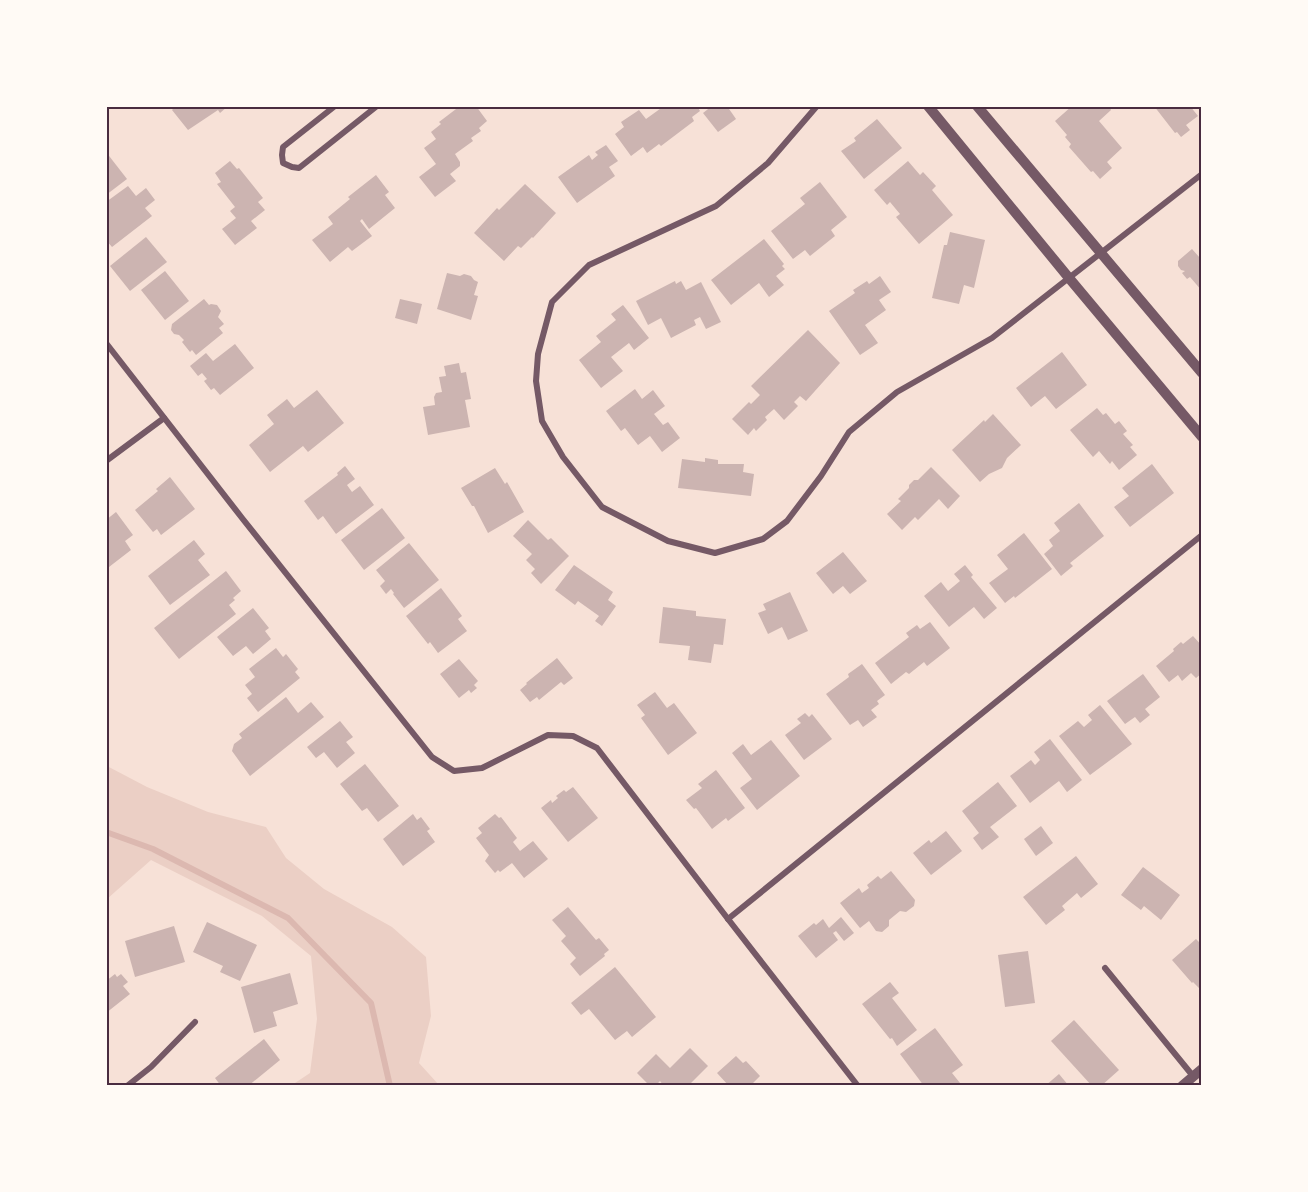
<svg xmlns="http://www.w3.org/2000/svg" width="1308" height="1192" font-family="'Public Sans',sans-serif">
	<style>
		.green { fill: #ebcfc5 }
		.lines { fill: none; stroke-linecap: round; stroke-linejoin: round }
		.stream { stroke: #dcb8b0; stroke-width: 6 }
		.building { fill: #ccb4b1 }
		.minor { stroke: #755966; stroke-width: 6 }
		.tertiary { stroke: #755966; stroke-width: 10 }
		.neatline { fill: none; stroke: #4a2c40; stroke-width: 2 }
	</style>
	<rect width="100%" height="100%" fill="#f7e1d7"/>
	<path class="green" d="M107,766L147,787L208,812L266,827L286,858L324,889L392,927L426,957L431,1016L419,1063L439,1085H292L310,1073L317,1019L311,956L262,916L151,860L107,899Z"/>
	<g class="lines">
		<path class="stream" d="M106,832L153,849L288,918L371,1003L390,1086"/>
	</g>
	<g class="building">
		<path d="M176,106H228L220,113L218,110L188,130L172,110Z"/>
		<path d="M460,106H463L465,109L467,106H476L487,121L479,128L481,131L471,138L473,141L455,154L460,162V166L450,174L456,181L435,197L419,177L436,164L424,148L436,139L431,132L441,124L439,122Z"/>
		<path d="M664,106H697L700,111L692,117L694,121L661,146L659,144L647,153L643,147L631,156L615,134L624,127L621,122L639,110L646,119Z"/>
		<path d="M712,106H727L736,119L718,132L703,113Z"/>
		<path d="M1072,106H1109L1111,110L1099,121L1122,148L1107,162L1112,168L1100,179L1093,171L1091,172L1069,147L1071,144L1065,137L1067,135L1055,121Z"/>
		<path d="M1154,106H1190L1198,116L1186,125L1190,130L1181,137L1177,132L1175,133Z"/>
		<path d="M877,119L902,148L864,179L841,151L856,141L854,138Z"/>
		<path d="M606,145L618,161L609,167L615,176L577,203L558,177L589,155L592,160L598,155L595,152Z"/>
		<path d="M106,152L127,179L106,195Z"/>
		<path d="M230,161L237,169L239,168L263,198L258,202L265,210L251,221L257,228L235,245L222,229L236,218L230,211L235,207L217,184L221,182L215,173Z"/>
		<path d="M908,161L920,175L923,172L936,186L932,190L953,215L919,244L896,217L900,214L890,202L887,205L874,190Z"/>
		<path d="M376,175L389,192L385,195L395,208L369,229L362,219L360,221L372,236L352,251L348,247L330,262L312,240L333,224L328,217L350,199L348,197Z"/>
		<path d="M820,182L847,217L831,230L835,236L810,256L805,250L793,259L771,231L805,204L800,198Z"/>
		<path d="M525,184L556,213L533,238L532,237L521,248L518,246L504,261L474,233L497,208L499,210Z"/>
		<path d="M128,186L136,196L146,188L155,200L145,208L152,216L112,247L106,240V202Z"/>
		<path d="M950,232L985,240L974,288L964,285L959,304L932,298L944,245H947Z"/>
		<path d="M146,237L167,262L130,291L110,266Z"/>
		<path d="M764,239L784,264L782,266L785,269L776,276L784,285L769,297L759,283L731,305L711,280Z"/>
		<path d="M1192,249L1200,258L1202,256V291L1190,277L1187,279L1182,273L1185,271L1181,270L1178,266V261Z"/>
		<path d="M165,271L189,301L165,320L141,290Z"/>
		<path d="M447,273L460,276L464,274L471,276L474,280L478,282L474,295L478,296L471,320L437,309Z"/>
		<path d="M880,276L891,292L879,300L886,310L865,325L878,343L860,355L829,311L855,293L853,290L867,281L869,284Z"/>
		<path d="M675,281L676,284L681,281L686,290L701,282L721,322L706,329L700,317L694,320L696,325L671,338L661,318L648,325L636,301Z"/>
		<path d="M204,299L209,305L211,304L217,305L221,311L218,317L224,324L219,328L223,333L196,355L192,350L190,352L182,342L184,340L179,335L174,334L171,330L172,324Z"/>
		<path d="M400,299L422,304L417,324L395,318Z"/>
		<path d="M623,305L649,338L634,350L629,343L611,357L623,371L601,388L579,360L601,342L596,336L616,320L611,314Z"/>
		<path d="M808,330L840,363L806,401L800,396L794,402L798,406L784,420L774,409L765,417L767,420L756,431L754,428L748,435L732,419L749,402L751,404L760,395L751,386Z"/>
		<path d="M235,344L254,368L220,395L214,388L211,390L204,381L207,379L202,373L198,376L190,366L206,353L213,361Z"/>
		<path d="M1062,352L1087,385L1056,409L1045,396L1031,407L1016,388Z"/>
		<path d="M459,363L461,373L466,372L471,399L465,400L470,427L428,435L423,407L435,405L434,397L436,393L442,392L439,377L446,376L444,366Z"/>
		<path d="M635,389L642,399L653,390L665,406L654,414L663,425L668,422L680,438L662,452L650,436L638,445L625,428L621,431L606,411Z"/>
		<path d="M317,390L344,423L308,452L303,446L270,472L249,445L274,424L267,415L287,399L294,408Z"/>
		<path d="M1097,408L1103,415L1106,413L1115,424L1119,421L1127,431L1123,434L1133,445L1130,447L1137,455L1119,470L1112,461L1110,464L1099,451L1093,457L1070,430Z"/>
		<path d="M993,414L1021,445L1007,458L1002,468L989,474L980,482L952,450L984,420L985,422Z"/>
		<path d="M705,458L718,460V464H744L743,472L754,474L751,496L678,488L682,459L705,462Z"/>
		<path d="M1152,464L1174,493L1130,527L1114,507L1129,496L1122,488Z"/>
		<path d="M345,466L355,479L347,485L352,492L360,486L374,505L336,534L323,516L318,520L304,501L338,475L337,473Z"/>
		<path d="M931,467L960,496L948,509L939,499L918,520L915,517L902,530L887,514L901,501L898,499L909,488V485L914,480H918Z"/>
		<path d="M495,468L505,484L507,482L524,512L488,533L474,506H472L461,488Z"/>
		<path d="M170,477L195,509L161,535L157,529L153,532L135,510L158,491L156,489Z"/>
		<path d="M1079,503L1104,536L1070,563L1073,566L1061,576L1044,554L1053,546L1049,540L1060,531L1054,523Z"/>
		<path d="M382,508L405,538L364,570L341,540Z"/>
		<path d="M116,512L133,535L125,541L131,550L109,567L106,563V520Z"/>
		<path d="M528,520L548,540L551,538L569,556L541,584L531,573L535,569L526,560L532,554L513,536Z"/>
		<path d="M1024,533L1052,569L1015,598L1014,596L1005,603L989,583L1008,569L997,555Z"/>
		<path d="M194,540L205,554L198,560L210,575L170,605L148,576Z"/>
		<path d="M409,543L439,580L404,608L393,594L394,593L391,589L386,594L380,586L385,581L376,570Z"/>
		<path d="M843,552L867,581L850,594L843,586L833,594L816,573Z"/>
		<path d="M574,565L613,592L608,600L616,606L602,626L595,621L599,616L578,601L575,605L555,590Z"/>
		<path d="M965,565L973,575L971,577L997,608L984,619L974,607L949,627L924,596L941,582L948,591L960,581L954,574Z"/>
		<path d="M226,571L241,591L233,598L235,600L229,605L236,614L179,659L154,628Z"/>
		<path d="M441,588L462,616L458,619L467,631L438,653L430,642L428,644L406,616Z"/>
		<path d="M790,592L808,631L788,640L782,627L768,634L758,613L766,610L763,604Z"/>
		<path d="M663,607L696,611V616L726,619L723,645L714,644L711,663L688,660L690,646L659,643Z"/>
		<path d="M253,608L269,628L265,631L271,639L253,654L246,646L233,656L217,637Z"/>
		<path d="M930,622L950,648L927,666L924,662L909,674L906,672L891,684L875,663L909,637L906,633L917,625L920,629Z"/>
		<path d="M1193,636L1202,646V665L1199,667L1202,670V673L1196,678L1191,673L1182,681L1178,675L1169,682L1156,666L1174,651L1173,649L1181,642L1183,644Z"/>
		<path d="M276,648L283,657L286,654L298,669L295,672L300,678L258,712L247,698L252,694L245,685L255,677L249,669Z"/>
		<path d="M557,658L573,678L564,685L561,682L539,700L537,697L530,702L520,690L527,684L526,683Z"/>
		<path d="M459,659L478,681L474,685L477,688L471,693L469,690L459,698L440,674Z"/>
		<path d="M862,664L885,695L877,701L879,704L871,710L877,717L863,727L858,720L850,725L826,694L849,677L848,674Z"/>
		<path d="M1143,674L1160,697L1145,709L1150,715L1140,723L1135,717L1125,724L1107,701Z"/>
		<path d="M655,692L667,708L674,703L697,733L668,755L641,718L645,715L637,705Z"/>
		<path d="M286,697L298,713L311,702L324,717L250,776L232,751L234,744L242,738L239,734Z"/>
		<path d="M1100,705L1132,744L1090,775L1059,736L1078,721L1084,727L1092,720L1088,715Z"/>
		<path d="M805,713L809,717L812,714L832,739L804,760L785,735L801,723L797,719Z"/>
		<path d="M340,721L353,737L346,742L355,753L337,768L324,752L316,758L307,747Z"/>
		<path d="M1050,739L1082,780L1067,792L1059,781L1030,803L1010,776L1031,760L1035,765L1040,760L1034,752Z"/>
		<path d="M771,740L800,776L757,810L740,788L752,779L732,753L743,744L751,755Z"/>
		<path d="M365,764L399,806L378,822L367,808L362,811L340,784Z"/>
		<path d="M716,770L745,808L728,821L726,818L712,829L696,808L694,809L686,800L702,788L698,784Z"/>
		<path d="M998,782L1017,806L990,827L999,837L982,850L973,838L979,833L962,811Z"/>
		<path d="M573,787L598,818L568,842L541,808L551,800L552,803L558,798L556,796L564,790L566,792Z"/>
		<path d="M413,814L417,820L421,817L430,829L427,831L435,842L403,866L383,839Z"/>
		<path d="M495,814L499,818L501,817L517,838L513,842L520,851L533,841L548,859L524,878L512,863L500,872L498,870L495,873L485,861L489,855L476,838L482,833L478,828Z"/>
		<path d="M1041,826L1053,843L1036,856L1024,839Z"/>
		<path d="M946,831L962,851L931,875L913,853L929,840L931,843Z"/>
		<path d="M1076,856L1098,884L1081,898L1077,893L1062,906L1065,910L1046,925L1023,897Z"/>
		<path d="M1143,867L1180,895L1161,920L1144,906L1141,910L1121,895Z"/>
		<path d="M891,871L915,900L914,906L906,912L900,911L889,920V926L882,932L876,931L869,921L860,928L840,903L859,888L862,893L869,888L867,885L878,876L881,879Z"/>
		<path d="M568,907L596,940L599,938L609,950L604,954L605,956L580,976L570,964L576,958L561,941L566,936L552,920Z"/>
		<path d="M841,917L854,933L844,941L836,931L833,933L838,940L816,958L798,936L814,923L816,925L823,919L829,928Z"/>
		<path d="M207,922L257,945L240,981L220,972L223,966L193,952Z"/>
		<path d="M174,926L185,962L135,977L125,941Z"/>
		<path d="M1196,939L1202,945V991L1193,982L1192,983L1172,960Z"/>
		<path d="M1028,951L1035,1003L1005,1007L998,955Z"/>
		<path d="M615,967L656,1017L632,1037L627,1031L615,1040L589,1009L581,1015L571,1003Z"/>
		<path d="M290,973L298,1004L273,1012L277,1026L254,1033L241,987Z"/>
		<path d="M115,974L117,977L121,974L128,982L123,986L130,994L106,1013V981Z"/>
		<path d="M890,982L899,993L892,998L917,1030L897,1046L892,1038L890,1039L862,1004Z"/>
		<path d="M1074,1020L1119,1070L1101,1086H1092L1051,1041Z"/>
		<path d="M935,1028L963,1065L952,1073L960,1083L957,1086H924L900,1054Z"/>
		<path d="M264,1039L280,1060L248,1086H221L215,1078Z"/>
		<path d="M690,1048L708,1066L688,1086H664L660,1081L655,1086H650L637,1073L656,1054L670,1068Z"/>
		<path d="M736,1056L743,1063L746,1061L760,1076L750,1086H729L717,1073Z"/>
		<path d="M1059,1074L1069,1086H1045Z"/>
	</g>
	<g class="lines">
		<g class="minor">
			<path d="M335,106L283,147L282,155L283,163L292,167L299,168L377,106"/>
			<path d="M817,106L768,163L716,206L589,265L552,302L538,354L536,381L542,421L563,457L602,507L668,541L715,553L763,539L787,521L821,476L849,432L897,392L992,338L1202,174"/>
			<path d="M106,343L242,518L432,757L454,771L482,768L548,735L573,736L597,748L728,919L858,1086"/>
			<path d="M106,461L164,418"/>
			<path d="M728,919L1202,535"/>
			<path d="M1105,968L1193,1076"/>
			<path d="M127,1086L151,1067L195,1022"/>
		</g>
		<g class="tertiary">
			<path d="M928,106L1069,278L1202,437"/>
			<path d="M977,106L1202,373"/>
			<path d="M1182,1086L1202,1069"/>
		</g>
	</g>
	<rect width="1308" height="1192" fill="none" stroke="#fffaf5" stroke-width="216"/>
	<rect x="108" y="108" width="1092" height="976" class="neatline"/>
</svg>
